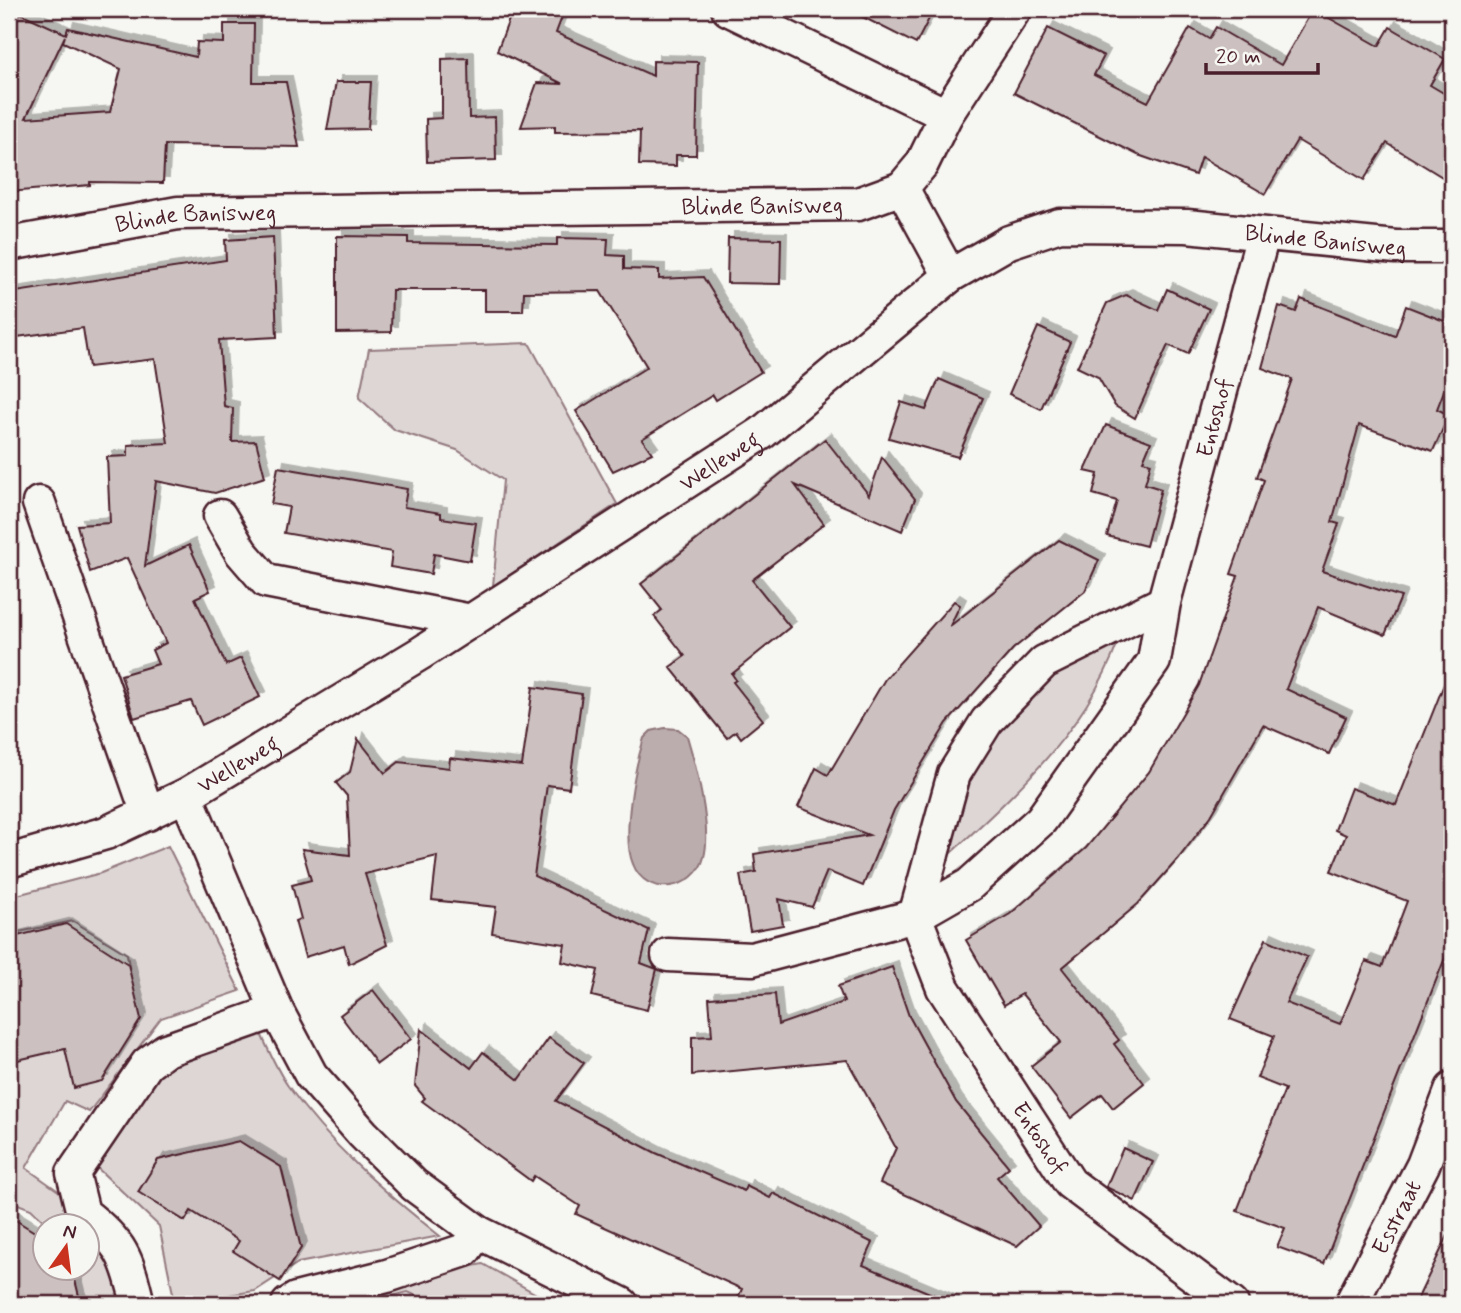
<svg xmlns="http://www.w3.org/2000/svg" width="1461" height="1313" font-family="Mynerve,sans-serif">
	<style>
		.green { fill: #ddd6d5; stroke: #947a80; stroke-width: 2 }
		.water { fill: #bbadae; stroke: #8e747a; stroke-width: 2 }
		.building { fill: #ccc1c0; stroke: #4a1f2b; stroke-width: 2; fill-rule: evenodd; filter: url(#shadow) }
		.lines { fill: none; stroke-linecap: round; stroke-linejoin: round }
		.minor-casing { stroke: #4a1f2b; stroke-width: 37 }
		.minor { stroke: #f6f6f2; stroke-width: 32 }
		.labels { text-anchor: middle; stroke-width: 7; stroke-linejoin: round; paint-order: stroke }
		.street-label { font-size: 23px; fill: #4a1f2b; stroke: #f6f6f2 }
	</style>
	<defs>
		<filter id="shadow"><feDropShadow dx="6" dy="-6" stdDeviation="0" flood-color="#0004"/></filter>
	</defs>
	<rect width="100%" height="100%" fill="#f6f6f2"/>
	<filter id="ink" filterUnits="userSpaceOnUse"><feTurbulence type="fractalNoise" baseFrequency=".0143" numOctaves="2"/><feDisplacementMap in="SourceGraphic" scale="14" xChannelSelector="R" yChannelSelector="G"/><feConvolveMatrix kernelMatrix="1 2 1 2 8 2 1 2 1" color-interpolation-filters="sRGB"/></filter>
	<g filter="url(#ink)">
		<g class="green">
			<path d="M529,343L617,504L493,586L503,480L457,450L395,430L359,398L369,349Z"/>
			<path d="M1124,624C1095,723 1016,794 942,861L964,781L1023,697Z"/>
			<path d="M168,846L240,991L161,1018L89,1112L65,1101L26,1168L115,1231L132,1304H77L79,1300L70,1268H88V1226L48,1225L31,1209L13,1202L9,1204V1060L58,1051L59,1037L137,1015L127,954L73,921L9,934V897L101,873Z"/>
			<path d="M254,1019C265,1041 274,1066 288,1086C330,1145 383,1191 440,1236L298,1263L255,1291L175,1303L159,1226L93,1164L166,1059Z"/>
			<path d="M483,1264L554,1304H434L408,1292L361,1304H307L331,1293Z"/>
		</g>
		<path class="water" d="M665,728L678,729L687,736C696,766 712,827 704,857C696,890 646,899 633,864C621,836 635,767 644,738L651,731Z"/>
		<g class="building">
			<path d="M513,9H565L556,33L653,76V61L698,62L696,155H676V166L639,165L640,131L555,132V126L521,127L537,83L563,84L497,51Z"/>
			<path d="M847,9H934L916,44Z"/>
			<path d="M1313,9L1379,46L1390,27L1445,59L1430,85L1452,98V183L1387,143L1364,180L1297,140L1265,194L1201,157L1195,175L1138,155L1014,93L1048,28L1104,56L1094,75L1148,102L1190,28L1209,39L1216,27L1281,65Z"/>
			<path d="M20,13L66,34L68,28L196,57L197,42L224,43V24H254L253,82H286L299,147L165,145L163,183L90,182V185L9,192V37ZM65,36L63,42L121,69L110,112L26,118Z"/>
			<path d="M468,58L469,118L495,117L496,160L427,162L426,119L442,118V59Z"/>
			<path d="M336,82H371L368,129L327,130Z"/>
			<path d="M337,236L408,237V243L557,245V238L608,239L607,255L624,256V269L659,270V279L703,277L761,372L716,400L713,395L642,439L652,453L613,471L576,411L647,367L600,291L524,292L523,311H485V290H392L391,332L337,333Z"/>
			<path d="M273,237L277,337L219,340L224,406L233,408L232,442L256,441L265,477L215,493L156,481L145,566L189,545L210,591L195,598L226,665L241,658L260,697L202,725L191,701L134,718L121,675L158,664L152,650L166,643L127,558L90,572L77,525L110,523L107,457L128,456V445L168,443L155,359L89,367L83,328L9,338V293L226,260L225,240Z"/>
			<path d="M728,238L781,239L780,284L727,283Z"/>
			<path d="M1167,289L1209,309L1188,354L1168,345L1135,418L1115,406L1098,377L1077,367L1107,303L1126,295L1158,310Z"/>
			<path d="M1301,299L1395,336L1406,306L1452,324V370L1437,409L1449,415L1433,451L1359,425L1332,522L1339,524L1322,571L1401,597L1385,635L1318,607L1286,689L1346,717L1329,754L1263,725L1211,816L1178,859L1138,904L1062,968L1119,1040L1114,1044L1144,1083L1113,1108L1102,1094L1071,1118L1031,1066L1061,1042L1022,994L1004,1005L966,940L1010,914L1086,848L1149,772L1199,685L1238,576L1231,574L1264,480L1257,477L1292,379L1262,368L1279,306L1296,312Z"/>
			<path d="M1038,327L1070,342L1041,409L1009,394Z"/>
			<path d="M939,379L983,398L958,457L889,438L901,402L926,410Z"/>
			<path d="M1106,425L1151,442L1143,461L1151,463L1145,484L1161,489L1146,546L1107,536L1117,501L1093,494L1098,474L1085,471Z"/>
			<path d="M825,439L869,495L882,457L915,499L902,531L795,485L824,524L752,580L790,627L732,674L736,680L733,682L763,720L741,738L736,731L727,738L670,667L685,656L654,616L662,610L641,584Z"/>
			<path d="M278,467L407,489L404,507L441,513V518L476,523L470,561L434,554L431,574L390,567L392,552L284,533L289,507L271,504Z"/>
			<path d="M1059,540L1099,560L1085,591L1013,649L947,723L894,810L863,886L827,871L812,907L779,899L783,925L750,931L740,875L756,872L754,854L869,835L798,807L816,768L828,775L885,679L954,601L960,605L950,626Z"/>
			<path d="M1450,669L1452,940L1324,1264L1277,1247L1285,1228L1237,1211L1285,1089L1257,1078L1274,1036L1230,1019L1266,939L1307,957L1286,1003L1340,1024L1366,961L1382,967L1407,901L1331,871L1346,835L1335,830L1351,788L1396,805Z"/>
			<path d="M533,687L582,694L569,788L547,785L534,876L649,930L641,963L657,969L647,1010L592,996L598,970L562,962L565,944L492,933L496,907L432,900L437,856L365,874L387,945L349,964L344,945L305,957L295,921L301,919L292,885L311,880L302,849L350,855L347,796L336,783L350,772L358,739L385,773L399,762L449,768L450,758L522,766Z"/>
			<path d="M66,924L128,964L141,1019L102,1081L74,1088L65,1049L9,1062V938Z"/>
			<path d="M892,967L909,1016L956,1102L1009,1167L997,1177L1039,1226L1017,1246L880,1183L896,1148L847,1060L692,1075V1037L712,1036L709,998L775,994L778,1025L844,1002L838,986Z"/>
			<path d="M373,990L411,1039L377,1064L340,1015Z"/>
			<path d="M421,1029L471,1068L483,1052L519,1080L549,1038L584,1063L556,1101L656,1153L744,1191L746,1186L770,1198L773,1193L873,1243L863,1265L956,1304H735L742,1289L576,1214L580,1206L534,1176L531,1181L422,1101L425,1098L415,1086Z"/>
			<path d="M239,1141L281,1167L301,1248L280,1281L233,1251L239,1241L191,1211L185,1221L138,1192L158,1160Z"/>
			<path d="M1123,1148L1153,1162L1135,1201L1106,1187Z"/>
			<path d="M9,1216L46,1239V1268H72L81,1304H9Z"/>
			<path d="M1452,1227V1304H1415Z"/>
		</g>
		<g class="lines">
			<g class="minor-casing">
				<g id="minor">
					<path d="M728,9L946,115"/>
					<path d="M902,188L922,164L946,115L1015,9"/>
					<path id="s1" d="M9,244L178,213L858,204L902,188L950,276"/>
					<path d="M39,503L148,814"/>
					<path d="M220,516L241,552L266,581L471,621"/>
					<path id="s2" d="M1164,602L1044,662L987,721L954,774L915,916L943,988L1070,1183L1232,1304"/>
					<path d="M186,795L277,1011L311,1075L363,1134L414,1185L478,1232L622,1304"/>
					<path id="s3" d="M9,861L106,833L186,795L421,653L762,433L950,276L1009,242L1060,225L1187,226L1396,247H1452"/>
					<path id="s4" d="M668,955L752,959L915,916L969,885L1041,820L1154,661L1164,602L1263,235"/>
					<path d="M138,1304C127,1257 122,1243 83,1213L73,1173L147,1064L166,1050L277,1011"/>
					<path d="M288,1304L296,1299L387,1276L465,1250L478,1232"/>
					<path id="s5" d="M1351,1304L1423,1165L1452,1089"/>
				</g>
			</g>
			<use href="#minor" class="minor"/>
		</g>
	</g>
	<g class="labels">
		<g class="street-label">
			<text dy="8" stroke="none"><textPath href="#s1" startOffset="756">Blinde Banisweg</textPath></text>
			<text dy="8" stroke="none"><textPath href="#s1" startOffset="189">Blinde Banisweg</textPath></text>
			<text dy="8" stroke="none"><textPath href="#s3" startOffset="1503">Blinde Banisweg</textPath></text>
			<text dy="8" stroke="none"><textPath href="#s4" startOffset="858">Entoshof</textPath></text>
			<text dy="8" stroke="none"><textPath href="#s3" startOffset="819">Welleweg</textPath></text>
			<text dy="8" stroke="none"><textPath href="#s3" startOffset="250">Welleweg</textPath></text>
			<text dy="8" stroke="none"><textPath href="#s2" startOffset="682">Entoshof</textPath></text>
			<text dy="8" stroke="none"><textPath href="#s5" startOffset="98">Esstraat</textPath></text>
		</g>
	</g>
	<rect width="1461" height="1313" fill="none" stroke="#f6f6f2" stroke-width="35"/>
	<rect x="18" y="18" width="1426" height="1278" fill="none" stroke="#4a1f2b" stroke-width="2.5" filter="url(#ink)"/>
	<g transform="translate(66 1247) rotate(14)"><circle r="33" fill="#f6f6f2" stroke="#b1a0a2" stroke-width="2"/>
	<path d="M0-5L12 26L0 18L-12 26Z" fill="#c8321e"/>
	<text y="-10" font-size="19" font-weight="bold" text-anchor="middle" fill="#4a1f2b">N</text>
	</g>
	<path d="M1206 63v10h112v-10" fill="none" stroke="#4a1f2b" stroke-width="3.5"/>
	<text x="1216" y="63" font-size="21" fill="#4a1f2b" stroke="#f6f6f2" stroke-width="5" paint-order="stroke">20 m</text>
</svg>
